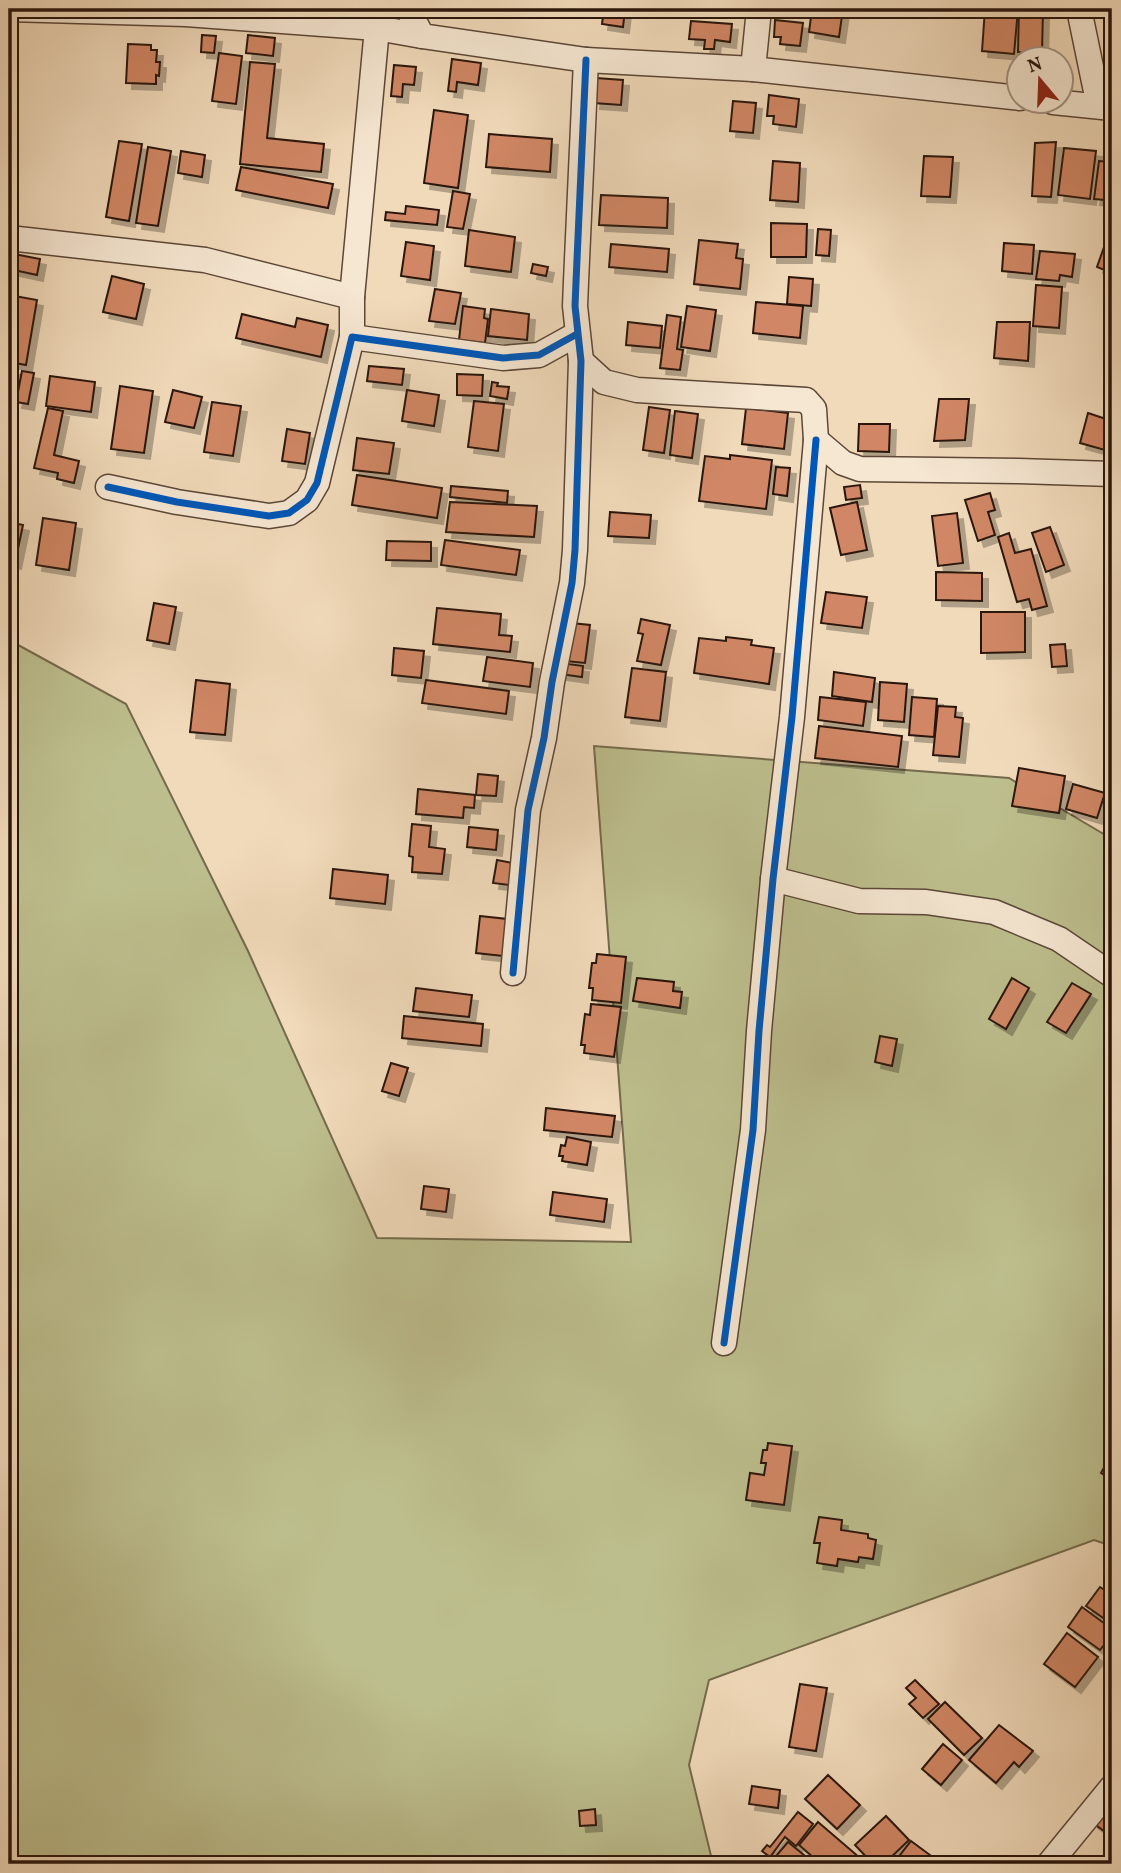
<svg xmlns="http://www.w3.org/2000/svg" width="1121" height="1873" font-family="Vollkorn,serif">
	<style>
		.green { fill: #bdbe8d; stroke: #746a4c; stroke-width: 2 }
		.building { fill: #d18765; stroke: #2a160c; stroke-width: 2; filter: url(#shadow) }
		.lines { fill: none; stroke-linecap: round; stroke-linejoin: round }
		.minor-casing { stroke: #5c4738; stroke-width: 27 }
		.minor { stroke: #f6e7d2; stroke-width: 24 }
		.cycleway-casing { stroke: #f6e7d2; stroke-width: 11 }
		.cycleway { stroke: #0057b8; stroke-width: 7 }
	</style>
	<defs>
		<filter id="shadow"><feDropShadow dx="6" dy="6" stdDeviation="0" flood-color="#0004"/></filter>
	</defs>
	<rect width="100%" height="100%" fill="#f1daba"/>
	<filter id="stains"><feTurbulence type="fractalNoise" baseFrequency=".00286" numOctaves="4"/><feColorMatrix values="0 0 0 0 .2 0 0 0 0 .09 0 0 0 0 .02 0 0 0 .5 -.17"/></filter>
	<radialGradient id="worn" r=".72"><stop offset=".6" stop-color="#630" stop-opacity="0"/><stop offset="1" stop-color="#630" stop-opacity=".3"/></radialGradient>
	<path class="green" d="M9,640L126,704L248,951L377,1238L631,1242L594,746L1009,778L1112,839V1546L1094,1540L709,1680L689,1765L713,1864H9Z"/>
	<g class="building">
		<path d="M604,9L625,10L623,27L602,24Z"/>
		<path d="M812,9H843L839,37L809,32Z"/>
		<path d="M985,9H1018L1014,54L982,51Z"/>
		<path d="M1019,9H1043L1042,53L1018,52Z"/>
		<path d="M775,20L803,23L800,46L780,44L781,37H774Z"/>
		<path d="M691,21L732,24L730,42L715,40L714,49H704L705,40L689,39Z"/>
		<path d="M202,35L216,36L214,53L201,52Z"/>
		<path d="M248,35L275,38L273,56L246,53Z"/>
		<path d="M128,44L151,45V50H157L156,62H160L159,76L156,75V84L126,83Z"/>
		<path d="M219,53L242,56L236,104L212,101Z"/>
		<path d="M452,59L481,63L478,85L457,82L456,92L448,91Z"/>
		<path d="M250,62L275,64L267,138L324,144L321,172L240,164Z"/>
		<path d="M394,65L416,67L414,85L403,84L402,97L391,96Z"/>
		<path d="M596,78L623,80L621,105L594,103Z"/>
		<path d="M769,95L799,99L796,127L773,124L774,116H767Z"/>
		<path d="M733,101L756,103L753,133L730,131Z"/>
		<path d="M434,110L468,115L458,188L424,183Z"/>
		<path d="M489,134L552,139L550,172L486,167Z"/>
		<path d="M119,141L142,144L129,221L106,217Z"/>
		<path d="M1056,142L1051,197L1032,196L1035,143Z"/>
		<path d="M148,147L171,151L158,226L136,223Z"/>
		<path d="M1064,148L1096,151L1090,199L1058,195Z"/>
		<path d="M181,151L205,155L202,177L178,173Z"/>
		<path d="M924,156L953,157L950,197L921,196Z"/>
		<path d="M773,161L800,163L798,202L770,200Z"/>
		<path d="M1099,161L1110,162L1105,200L1094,199Z"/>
		<path d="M241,167L333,184L328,208L236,190Z"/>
		<path d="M453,191L470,194L463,229L447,227Z"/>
		<path d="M601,195L668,198L667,228L599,225Z"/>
		<path d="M406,206L439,210L437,225L385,220L386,212L405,214Z"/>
		<path d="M771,223L807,224L806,257H771Z"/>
		<path d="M818,229L831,230L829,256L816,255Z"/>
		<path d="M469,230L515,237L511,272L465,266Z"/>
		<path d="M699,240L738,244L736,258L743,259L740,289L694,284Z"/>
		<path d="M406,242L434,246L430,280L401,276Z"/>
		<path d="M1004,243L1034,245L1032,274L1002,271Z"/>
		<path d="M611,244L669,249L667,272L609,267Z"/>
		<path d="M1104,247L1112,250V273L1097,267Z"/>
		<path d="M1040,251L1075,254L1072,277L1060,275L1059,281L1036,279Z"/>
		<path d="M9,253L40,259L37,275L9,269Z"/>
		<path d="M533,264L548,267L546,276L531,273Z"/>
		<path d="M112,276L144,284L136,319L103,312Z"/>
		<path d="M789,277L813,279L811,306L787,304Z"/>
		<path d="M1036,285L1062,287L1059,328L1033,326Z"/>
		<path d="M435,289L461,293L455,324L429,321Z"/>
		<path d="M9,295L37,300L26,365L9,362Z"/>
		<path d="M756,302L803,306L800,338L753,333Z"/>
		<path d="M463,306L485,309L484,318L488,319L485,343L459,340Z"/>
		<path d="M687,306L716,310L710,351L681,347Z"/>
		<path d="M491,309L529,314L527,340L488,336Z"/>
		<path d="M242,314L295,327L297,318L328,325L321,357L236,338Z"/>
		<path d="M667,315L681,317L677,349L683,350L680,370L660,368Z"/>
		<path d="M628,322L662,326L660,348L626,345Z"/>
		<path d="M997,322H1030L1028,361L994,358Z"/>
		<path d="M369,366L404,369L402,385L367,381Z"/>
		<path d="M9,368L17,369L12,394L9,393Z"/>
		<path d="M22,371L34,373L28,404L16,402Z"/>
		<path d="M457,374L483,375L482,396L457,395Z"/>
		<path d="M50,376L95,382L91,412L46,406Z"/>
		<path d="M492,382L498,383L497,386L509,387L507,399L490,396Z"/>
		<path d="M120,386L153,391L144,453L111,449Z"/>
		<path d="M173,390L202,397L194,428L165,422Z"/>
		<path d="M407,390L439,395L434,426L402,421Z"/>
		<path d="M939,399H969L965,440L934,441Z"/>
		<path d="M474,401L504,404L498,451L468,447Z"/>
		<path d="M212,402L241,406L233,456L204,452Z"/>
		<path d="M649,407L670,410L664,453L643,450Z"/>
		<path d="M48,408L63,411L54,455L79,461L74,483L57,479L58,473L34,468Z"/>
		<path d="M746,408L788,413L784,449L742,444Z"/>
		<path d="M675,411L698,414L692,458L670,455Z"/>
		<path d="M1088,413L1112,421V452L1080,443Z"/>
		<path d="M859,424H890L889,452L858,451Z"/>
		<path d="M287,429L310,433L305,464L282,461Z"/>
		<path d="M357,438L394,443L389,474L353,470Z"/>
		<path d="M730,455L772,460L766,509L699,501L705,456L730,459Z"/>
		<path d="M776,467L790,468L787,496L773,494Z"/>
		<path d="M357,475L442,488L437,518L352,505Z"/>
		<path d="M860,485L862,498L846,500L844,487Z"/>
		<path d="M451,486L508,491L507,503L450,497Z"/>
		<path d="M990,493L995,510L988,512L995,535L978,541L965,500Z"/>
		<path d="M450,502L537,506L534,537L446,532Z"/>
		<path d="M857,502L867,550L841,555L830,508Z"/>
		<path d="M610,512L651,515L649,538L608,536Z"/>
		<path d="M957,513L963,563L938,566L932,516Z"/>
		<path d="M43,518L76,523L69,570L36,565Z"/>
		<rect x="1108" y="521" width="4" height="30"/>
		<path d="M9,522L23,525L15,563L9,561Z"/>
		<path d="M1050,527L1064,565L1046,572L1032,533Z"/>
		<path d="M1009,533L1015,553L1031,549L1047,606L1032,610L1029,599L1017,602L998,537Z"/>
		<path d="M445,540L520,550L516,575L441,565Z"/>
		<path d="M387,541L431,542V561L386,560Z"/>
		<path d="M936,572L982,573V601L936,600Z"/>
		<path d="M826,592L867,597L862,628L821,623Z"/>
		<path d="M154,603L176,607L169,644L147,640Z"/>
		<path d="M437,608L501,614L499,635L512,636L510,652L433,644Z"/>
		<path d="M981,612H1025V652L981,653Z"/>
		<path d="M641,619L670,625L661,665L637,661L643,634L638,633Z"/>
		<path d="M571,623L590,625L585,663L566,661Z"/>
		<path d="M726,637L752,640L751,645L774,648L769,684L694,673L699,638L726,641Z"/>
		<path d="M1065,644L1067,666L1052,667L1050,645Z"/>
		<path d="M394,648L424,651L421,678L392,675Z"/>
		<path d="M487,657L533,663L530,687L483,681Z"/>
		<path d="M561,663L583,666L582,677L560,674Z"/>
		<path d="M632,668L666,672L660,721L625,717Z"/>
		<path d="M834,672L875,678L872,702L832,696Z"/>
		<path d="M196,680L230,684L225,735L190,732Z"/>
		<path d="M426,680L509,691L506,714L422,703Z"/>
		<path d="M880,682L907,684L904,722L878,720Z"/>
		<path d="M820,697L866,702L863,726L818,720Z"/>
		<path d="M912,697L937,699L934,737L909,735Z"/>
		<path d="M938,706L956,707L955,717L963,718L959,757L933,755Z"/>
		<path d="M819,726L902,736L898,767L815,758Z"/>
		<path d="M1019,768L1065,776L1059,813L1012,806Z"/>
		<path d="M478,774L498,776L496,796L476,795Z"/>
		<path d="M1073,784L1105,793L1097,818L1066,809Z"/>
		<path d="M418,789L475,795L474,808L464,807L463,818L416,814Z"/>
		<path d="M412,824L431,826L429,847L445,849L442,874L412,872L413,857L409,856Z"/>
		<path d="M469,827L498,830L496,850L467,847Z"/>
		<path d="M497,860L512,863L509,885L493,883Z"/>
		<path d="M333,869L388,875L385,904L330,898Z"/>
		<path d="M480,916L507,919L503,956L476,953Z"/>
		<path d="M597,954L626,957L621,1003L592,1000L593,988H589L592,963H596Z"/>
		<path d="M637,978L674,982L673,991L682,992L680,1008L633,1001Z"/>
		<path d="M1012,978L1029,988L1006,1029L989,1019Z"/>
		<path d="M1072,983L1091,994L1066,1033L1047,1022Z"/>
		<path d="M416,988L472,995L469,1017L413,1011Z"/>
		<path d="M591,1004L621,1007L614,1057L584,1053L585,1045H581L585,1014L590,1015Z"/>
		<path d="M404,1016L483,1024L481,1046L402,1038Z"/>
		<path d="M880,1036L897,1039L892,1066L875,1062Z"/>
		<path d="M391,1063L408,1068L399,1096L382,1091Z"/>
		<path d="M546,1108L615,1116L612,1137L544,1130Z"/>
		<path d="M567,1137L591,1142L587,1165L562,1161L563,1156H559L561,1145L565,1146Z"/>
		<path d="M424,1186L449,1189L446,1212L421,1209Z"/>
		<path d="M553,1192L607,1199L604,1222L550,1215Z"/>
		<path d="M768,1443L792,1446L784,1505L746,1500L750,1473L764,1475L766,1463H761L763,1450H767Z"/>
		<path d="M1112,1454V1480L1101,1473Z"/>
		<path d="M819,1517L842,1520L841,1530L868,1534V1538L876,1540L873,1559L859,1557L858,1562L838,1559L837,1566L817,1563L820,1543H814Z"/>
		<path d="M1100,1587L1112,1595V1624L1086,1606Z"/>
		<path d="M1082,1607L1112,1629V1635L1100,1650L1068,1627Z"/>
		<path d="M1067,1633L1098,1657L1075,1687L1044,1664Z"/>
		<path d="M915,1680L939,1704L923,1718L909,1704L916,1698L906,1688Z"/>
		<path d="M800,1684L827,1688L816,1751L789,1747Z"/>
		<path d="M945,1702L982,1738L964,1755L928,1719Z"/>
		<path d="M999,1725L1033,1751L1019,1767L1014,1762L996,1783L969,1760Z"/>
		<path d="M943,1744L962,1760L941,1785L922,1769Z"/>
		<path d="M828,1775L860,1805L837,1829L805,1799Z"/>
		<path d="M752,1786L780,1790L778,1808L749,1804Z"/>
		<path d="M1112,1797V1824L1105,1832L1092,1822Z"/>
		<path d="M595,1809L596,1825L580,1826L579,1811Z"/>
		<path d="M798,1812L813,1824L796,1846L785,1837L770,1857L762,1851L767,1845L770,1847Z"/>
		<path d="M886,1816L909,1840L884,1864H873L855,1845Z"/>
		<path d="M818,1822L867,1864H821L799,1845Z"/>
		<path d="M911,1841L942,1864H893Z"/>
		<path d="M788,1842L815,1864H786L776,1856Z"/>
	</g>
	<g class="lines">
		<g class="minor-casing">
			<g id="minor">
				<path d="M9,9L186,14L377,28L422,36"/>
				<path d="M408,9L422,36L586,60L753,69L1020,98"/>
				<path d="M1079,9L1099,106"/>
				<path d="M753,69L759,9"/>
				<path d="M1053,102L1112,108"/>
				<path d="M9,238L205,260L352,297"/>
				<path d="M352,337V297L377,28"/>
				<path d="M581,361L604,382L637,390L806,400L814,409L816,440L843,463L860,469L1019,471L1112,474"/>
				<path d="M108,487L177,502L269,516L289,513L307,500L317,483L352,337L503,358L539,355L577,334"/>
				<path d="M773,879L859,901L926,902L994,912L1059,939L1112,975"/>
				<path d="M513,973L528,810L544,738L552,682L572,583L575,550L581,361L575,306L576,282L586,60"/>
				<path d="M724,1343L753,1130L759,1031L773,879L792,717L816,440"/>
				<path d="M1049,1864L1112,1787"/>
			</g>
		</g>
		<use href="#minor" class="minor"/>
		<g class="cycleway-casing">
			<g id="cycleway">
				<path d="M108,487L177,502L269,516L289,513L307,500L317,483L352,337L503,358L539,355L577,334"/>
				<path d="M513,973L528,810L544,738L552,682L572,583L575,550L581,361L575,306L576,282L586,60"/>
				<path d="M724,1343L753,1130L759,1031L773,879L792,717L816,440"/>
			</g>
		</g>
		<use href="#cycleway" class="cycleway"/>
	</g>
	<rect width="1121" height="1873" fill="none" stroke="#f1daba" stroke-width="35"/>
	<rect x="10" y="10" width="1100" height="1852" fill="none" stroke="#2a160c" stroke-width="3.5"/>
	<rect x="18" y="18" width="1086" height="1838" fill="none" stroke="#2a160c" stroke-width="2"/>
	<g transform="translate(1040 80) rotate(341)"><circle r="33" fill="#f6e7d2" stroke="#a49383" stroke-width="2"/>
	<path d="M0-5L12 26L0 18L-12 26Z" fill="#8f2418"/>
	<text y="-10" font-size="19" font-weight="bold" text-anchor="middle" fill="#2a160c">N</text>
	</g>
	<rect width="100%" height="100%" filter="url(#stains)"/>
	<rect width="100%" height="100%" fill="url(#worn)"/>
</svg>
